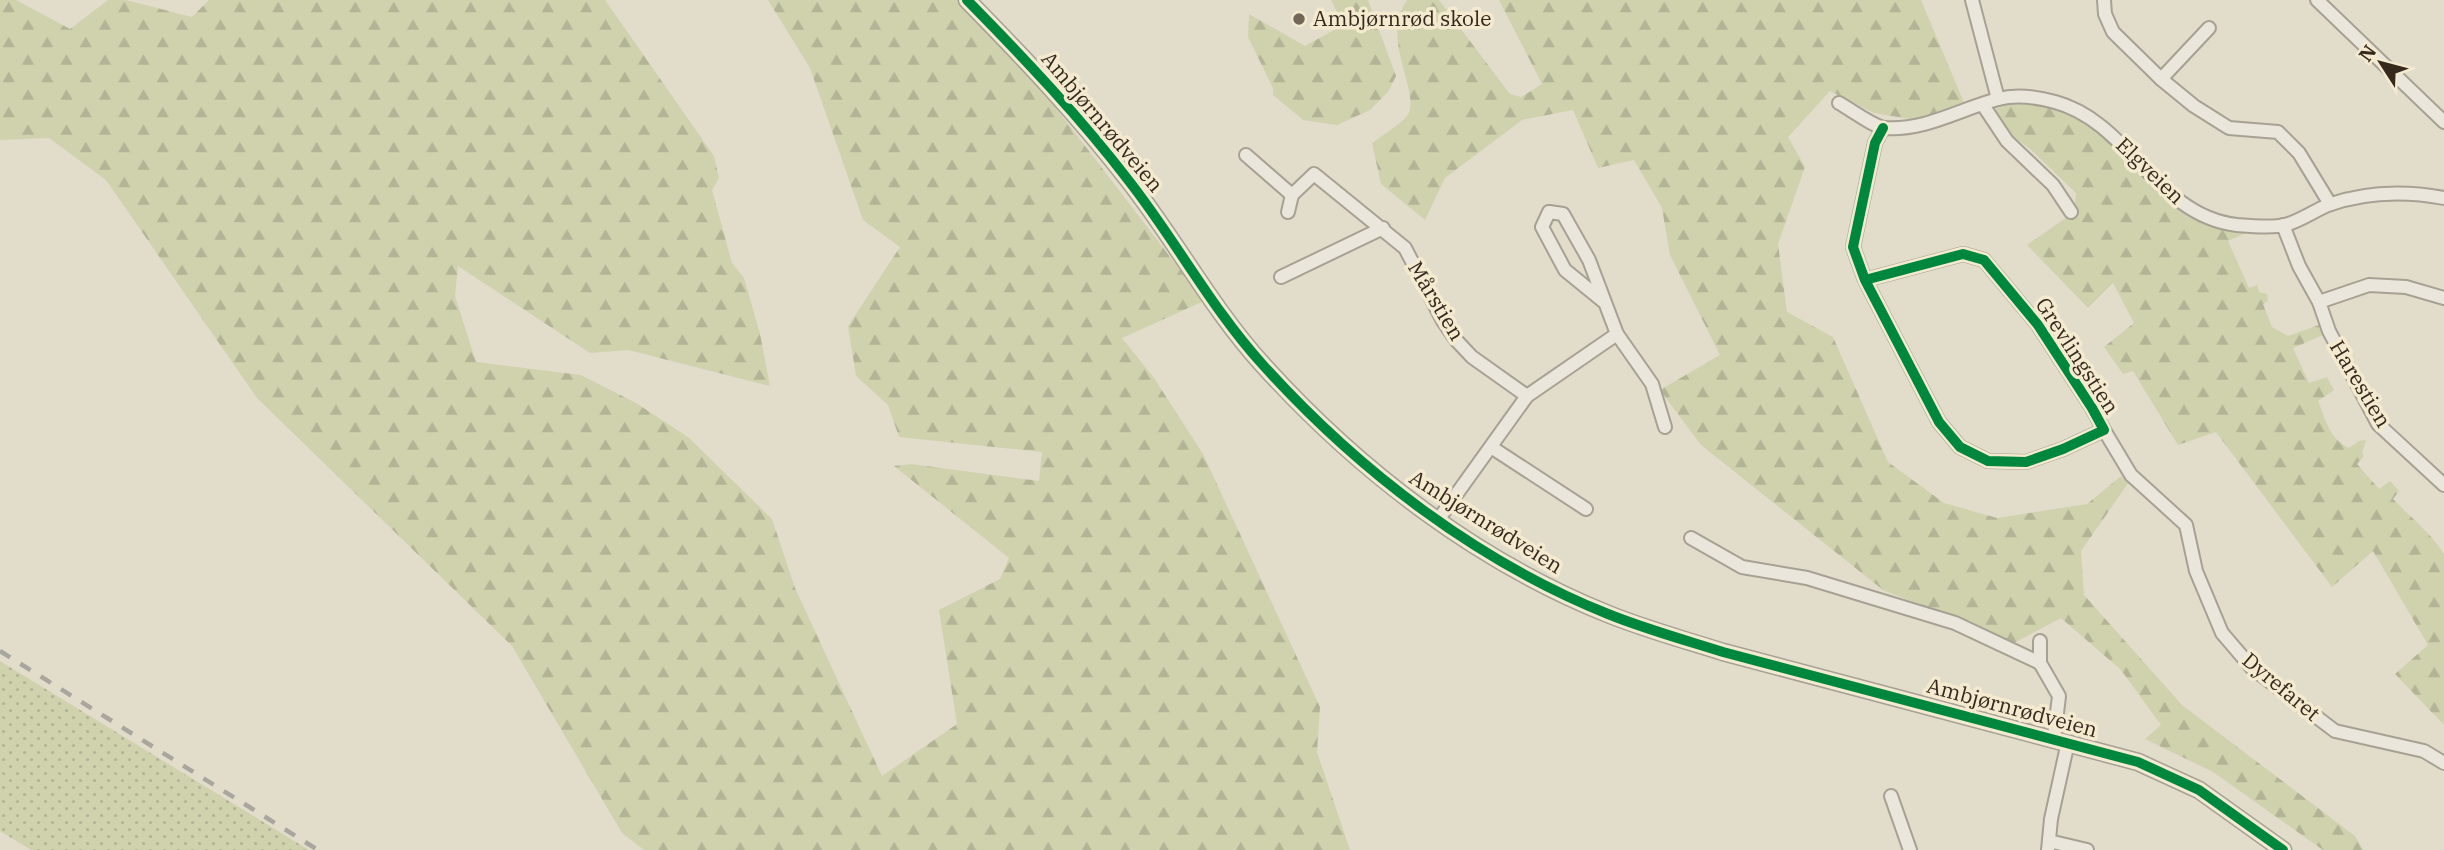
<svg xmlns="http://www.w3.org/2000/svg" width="2444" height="850" font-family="'IBM Plex Serif',serif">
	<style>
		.grass { fill: url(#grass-dots) }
		.forest { fill: url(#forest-firs) }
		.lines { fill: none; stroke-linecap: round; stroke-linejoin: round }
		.minor-casing { stroke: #a7a194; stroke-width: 16 }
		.tertiary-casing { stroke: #a7a194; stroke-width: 19 }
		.minor { stroke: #eae6dc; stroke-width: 12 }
		.tertiary { stroke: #eae6dc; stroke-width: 16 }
		.rail { stroke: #a9a69d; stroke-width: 4.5; stroke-dasharray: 12 12; stroke-linecap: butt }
		.cycleway-casing { stroke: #f4ead0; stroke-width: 15 }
		.cycleway { stroke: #00873e; stroke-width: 10 }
		.poi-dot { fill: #72685a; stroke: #f4ead0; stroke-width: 2.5 }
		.labels { text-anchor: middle; stroke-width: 7; stroke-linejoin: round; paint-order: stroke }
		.poi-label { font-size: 21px; fill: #35291d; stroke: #f4ead0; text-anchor: start }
		.street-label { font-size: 21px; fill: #35291d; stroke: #f4ead0 }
	</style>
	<defs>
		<pattern id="grass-dots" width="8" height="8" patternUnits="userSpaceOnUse" patternTransform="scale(1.75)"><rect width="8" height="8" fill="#d0d2ae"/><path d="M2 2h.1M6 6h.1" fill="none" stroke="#b3b495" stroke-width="1.8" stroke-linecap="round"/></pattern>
		<pattern id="forest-firs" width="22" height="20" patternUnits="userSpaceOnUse" patternTransform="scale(1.75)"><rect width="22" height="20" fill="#d0d2ae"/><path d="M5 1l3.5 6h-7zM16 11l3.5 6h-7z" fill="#b3b495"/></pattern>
	</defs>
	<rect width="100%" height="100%" fill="#e2dccb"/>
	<path class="grass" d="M0,661L309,850H31L0,831Z"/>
	<g class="forest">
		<path d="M0,0H16L70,29L108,0H126L192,17L209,0H605L714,156L719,178L712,190L732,263L744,278L760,334L770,386L628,350L590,353L458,266L455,296L476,362L581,375L636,403L688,437L772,519L795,588L882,776L957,724L939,610L1000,579L1009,558L894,466L911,464L1039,481L1042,452L899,437L888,405L856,376L848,326L900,247L863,220L810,68L768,0H959L1036,82L1204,301L1122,338L1154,378L1203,454L1320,707L1317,752L1350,850H644L622,833L512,646L257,398L106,180L49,138L0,140Z"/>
		<path d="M1331,0H1368L1396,76L1388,92L1370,110L1337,125L1303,120L1273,95V88L1248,37L1249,14L1305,46L1343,25Z"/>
		<path d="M1407,0H1439L1510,94L1521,97L1542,84L1499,0H1921L1965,105L1916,120L1874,113L1830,91L1788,137L1805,167L1778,244L1787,312L1833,337L1888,462L1944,503L1997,518L2087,504L2121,476L2129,482L2081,551L2084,595L2182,705L2355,836L2363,850H2323L2213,772L2145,739L2161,725L2121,670L2061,618L2014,643L1883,590L1701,445L1660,390L1720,355L1670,255L1662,208L1634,160L1598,168L1573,110L1522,120L1445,178L1425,220L1381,184L1372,143C1383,135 1398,126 1407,116C1423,95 1379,40 1407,0Z"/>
		<path d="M2025,104L2057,108L2087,123L2126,158L2164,198L2187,216L2213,226L2251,231L2228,241L2249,288L2257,285L2259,292L2267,294L2268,301L2263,304L2272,327L2288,336L2319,325L2323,335L2293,348L2309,383L2327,377L2334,390L2318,401C2326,420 2329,439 2349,448L2359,441L2366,440L2362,453L2364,456L2357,464L2379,489L2390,481L2399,491L2393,499C2410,517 2431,533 2444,554V725L2395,674L2428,645L2373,551L2332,587L2216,432L2178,445L2133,371L2123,374L2104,347L2134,323L2113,283L2088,308L2027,245L2074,212L2076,193L2029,148L2010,135L1993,110L2006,105Z"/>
	</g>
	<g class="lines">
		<g class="minor-casing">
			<g id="minor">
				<path d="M1972,0L1998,99"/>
				<path d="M2104,0L2105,14L2113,32L2161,79L2194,106L2229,128L2278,132L2299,153L2330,204"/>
				<path d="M2317,0L2444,122"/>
				<path d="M2161,79L2209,28"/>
				<path d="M1839,103C1850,109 1874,127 1885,128C1925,131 1960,109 1998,99C2017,94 2037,97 2055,102C2130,122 2156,216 2237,225C2250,226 2272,228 2285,225C2300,221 2314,211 2328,205C2365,192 2406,191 2444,198"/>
				<path d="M1983,105L2007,141L2053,185L2071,212"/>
				<path d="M1246,155L1292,195L1314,174L1405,248L1443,321L1456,340L1472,357L1527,396"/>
				<path d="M1288,212L1292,195"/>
				<path d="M2283,225L2299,266L2319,302L2329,331L2378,424L2444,485"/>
				<path d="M1281,277L1383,228"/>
				<path d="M1865,280L1963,254L1984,260L2038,325L2092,408L2104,430L2063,449L2026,462L1988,461L1960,447L1939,422L1865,280L1853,247L1875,143L1883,128"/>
				<path d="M2319,302L2369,285L2406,287L2444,298"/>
				<path d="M1617,334L1652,384L1665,427"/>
				<path d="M2104,430L2131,475L2186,525L2196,571L2222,633L2252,668L2335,731L2424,751L2444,763"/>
				<path d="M1491,447L1586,509"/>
				<path d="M1438,520L1527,396L1617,334L1589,260L1563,214L1549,212L1542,227L1565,270L1603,301"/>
				<path d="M1691,538L1742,567L1807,578L1955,623L2040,663"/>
				<path d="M2040,641V663L2059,696L2054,738"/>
				<path d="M1891,796L1910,850"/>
				<path d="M2049,841L2087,850"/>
				<path d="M2048,850L2051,819L2068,742"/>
			</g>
		</g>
		<g class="tertiary-casing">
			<path id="tertiary" d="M967,0C1024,58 1080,117 1129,181C1176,241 1212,309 1263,365C1358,470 1476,561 1608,614C1645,629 1685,640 1723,652L2138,762L2199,790L2283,850"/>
		</g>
		<use href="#minor" class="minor"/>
		<use href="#tertiary" class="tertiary"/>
		<path class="rail" d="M0,651L318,850"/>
		<g class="cycleway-casing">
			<g id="cycleway">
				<path d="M967,0C1024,58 1080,117 1129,181C1176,241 1212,309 1263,365C1358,470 1476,561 1608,614C1645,629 1685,640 1723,652L2138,762L2199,790L2283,850"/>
				<path d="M1865,280L1963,254L1984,260L2038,325L2092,408L2104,430L2063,449L2026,462L1988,461L1960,447L1939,422L1865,280L1853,247L1875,143L1883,128"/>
			</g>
		</g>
		<use href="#cycleway" class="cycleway"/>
	</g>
	<circle class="poi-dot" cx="1299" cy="19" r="7"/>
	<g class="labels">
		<g class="poi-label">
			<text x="1313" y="26">Ambjørnrød skole</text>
		</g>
		<g class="street-label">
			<text transform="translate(1102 122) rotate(50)" y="7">Ambjørnrødveien</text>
			<text transform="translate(2150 171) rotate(44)" y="7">Elgveien</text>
			<text transform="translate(1436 301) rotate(59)" y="7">Mårstien</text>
			<text transform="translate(2077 356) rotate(57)" y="7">Grevlingstien</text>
			<text transform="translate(2360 384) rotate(59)" y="7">Harestien</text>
			<text transform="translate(1486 522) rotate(32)" y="7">Ambjørnrødveien</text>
			<text transform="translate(2281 687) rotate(40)" y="7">Dyrefaret</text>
			<text transform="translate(2012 708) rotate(15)" y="7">Ambjørnrødveien</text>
		</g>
	</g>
	<g transform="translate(2381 63) rotate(306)" stroke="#f4ead0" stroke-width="5" paint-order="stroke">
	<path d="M0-5L12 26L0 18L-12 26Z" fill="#35291d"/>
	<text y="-10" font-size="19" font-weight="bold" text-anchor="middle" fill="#35291d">N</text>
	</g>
</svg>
